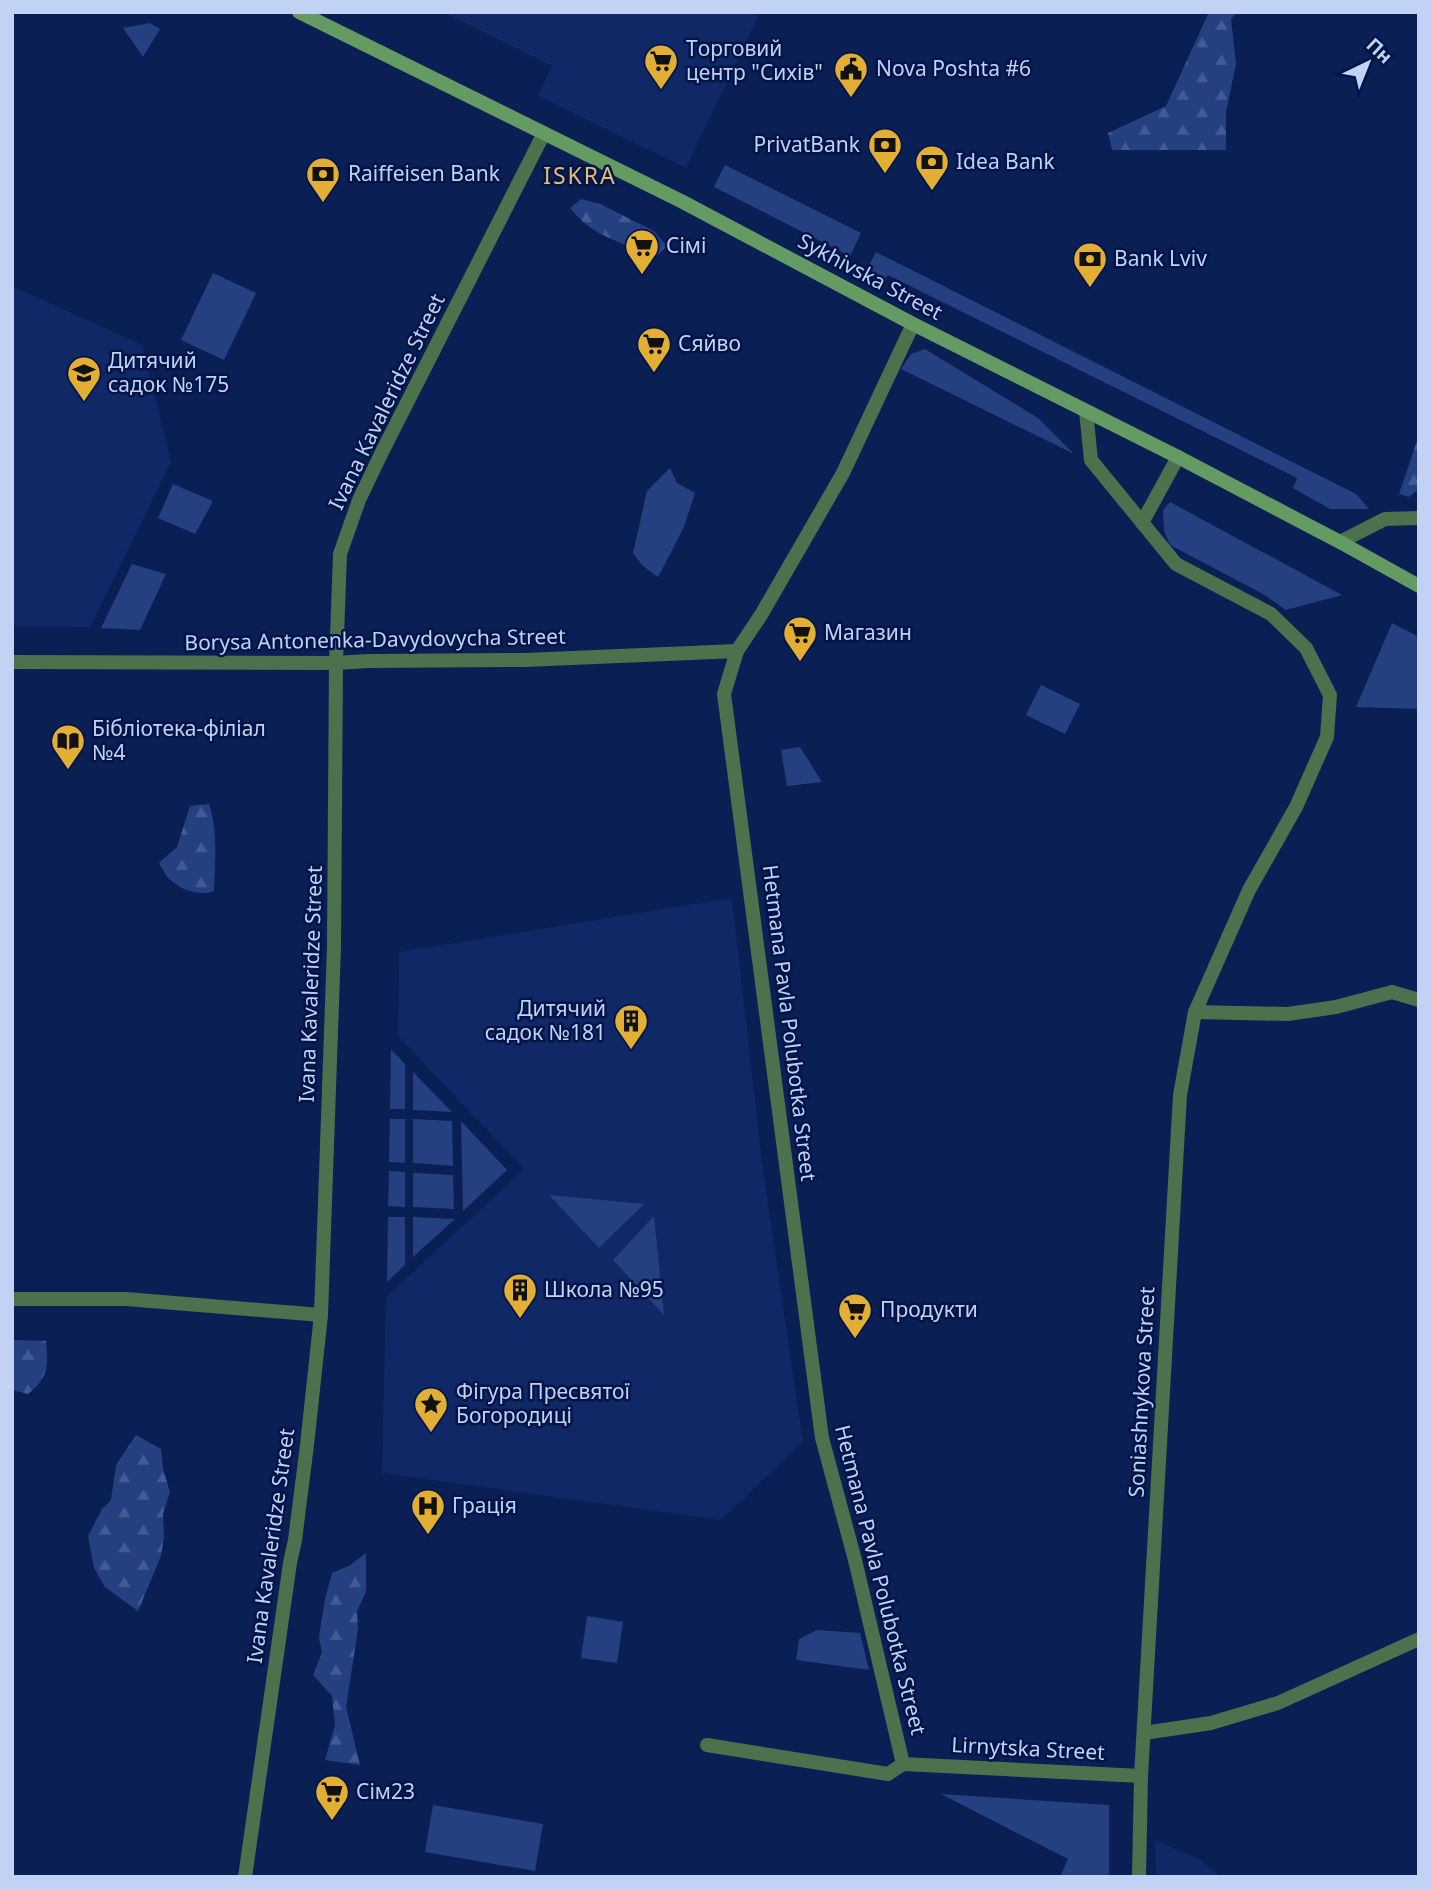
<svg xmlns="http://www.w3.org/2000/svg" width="1431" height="1889" font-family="'Noto Sans',sans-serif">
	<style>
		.built { fill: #102865 }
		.green { fill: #244081 }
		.forest { fill: url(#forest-firs) }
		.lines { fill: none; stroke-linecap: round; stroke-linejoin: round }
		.minor { stroke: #4d704d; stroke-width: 14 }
		.tertiary { stroke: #4d704d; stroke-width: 14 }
		.secondary { stroke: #639b63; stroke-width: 14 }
		.labels { text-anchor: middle; stroke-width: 5; stroke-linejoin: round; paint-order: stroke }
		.poi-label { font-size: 21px; fill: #c1d2f4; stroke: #031449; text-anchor: start }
		.street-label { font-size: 21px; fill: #c1d2f4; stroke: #031449 }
		.neighbourhood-label { font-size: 23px; letter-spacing: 2px; fill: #e1bd75; stroke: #031449 }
	</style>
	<defs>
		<pattern id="forest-firs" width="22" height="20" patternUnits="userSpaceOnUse" patternTransform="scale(1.75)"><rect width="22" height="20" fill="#244081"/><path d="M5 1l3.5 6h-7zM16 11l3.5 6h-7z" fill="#425b93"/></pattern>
	</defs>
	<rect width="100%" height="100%" fill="#0a1f54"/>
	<g class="built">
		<path d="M443,12H760L686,168L538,96L552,66Z"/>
		<path d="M12,286L142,345L171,462L90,627L12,626Z"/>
		<path d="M732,898L762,1163L803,1442L721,1520L382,1473L386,1297L524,1169L398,1036L399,952Z"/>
		<path d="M1155,1840L1199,1859L1222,1877H1156Z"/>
	</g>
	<g class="green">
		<path d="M150,23L160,29L143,57L123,28Z"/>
		<path d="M725,165L861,233L850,256L714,187Z"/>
		<path d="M876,252L1356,494L1369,509H1330L1293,488L1297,478L888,275L882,282L865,273Z"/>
		<path d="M213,273L256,293L224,360L181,340Z"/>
		<path d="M925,349L1038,418L1074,454L901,369L911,354Z"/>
		<path d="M670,468L677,483L695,493L684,527L658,577L643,566L633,553L647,491Z"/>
		<path d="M173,484L213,501L195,534L158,518Z"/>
		<path d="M1170,502L1342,595L1286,610L1263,594L1170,545L1164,531L1163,510Z"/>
		<path d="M132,564L166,574L140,630L101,628Z"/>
		<path d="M1392,623L1419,637V709L1356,707Z"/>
		<path d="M1041,685L1080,704L1065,734L1026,715Z"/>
		<path d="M800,747L822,782L787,786L781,750Z"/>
		<path d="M391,1049L405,1064V1109H390Z"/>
		<path d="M413,1072L452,1112L413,1110Z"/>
		<path d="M390,1119H405V1163L389,1162Z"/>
		<path d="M413,1119L452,1121L453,1166L413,1163Z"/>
		<path d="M461,1121L507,1170L463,1211Z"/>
		<path d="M389,1171L405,1172V1207L388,1206Z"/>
		<path d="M413,1173L453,1175L454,1209L413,1207Z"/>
		<path d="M549,1195L644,1204L599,1248Z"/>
		<path d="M654,1216L664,1315L613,1260Z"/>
		<path d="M388,1217H405V1265L387,1282Z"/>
		<path d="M413,1217L455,1219L413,1257Z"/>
		<path d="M587,1616L623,1622L617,1663L581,1658Z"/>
		<path d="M817,1630L860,1633L869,1670L796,1660L799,1639Z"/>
		<path d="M941,1794L1109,1805V1877H1060L1068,1859Z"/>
		<path d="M433,1805L543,1824L535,1871L425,1852Z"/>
	</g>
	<g class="forest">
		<path d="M1209,12H1237L1231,19L1236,64L1226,112V150H1112L1108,133L1166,106Z"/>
		<path d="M581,199L600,204L654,231L667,246L656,256C645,253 636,249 625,245C600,234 587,229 570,208Z"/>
		<path d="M1419,435V489L1409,497L1399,494Z"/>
		<path d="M209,804C218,831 215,863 214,891C200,896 183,891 172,881C166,877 163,869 159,863L177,847L190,806Z"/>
		<path d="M12,1340L46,1341C48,1367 49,1377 28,1394L12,1390Z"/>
		<path d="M136,1435L161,1449L163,1469L170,1492L163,1514L164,1536L161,1556L138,1611L105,1587L94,1568L88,1536L102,1509L111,1500L116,1465Z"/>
		<path d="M366,1553V1592L357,1611L358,1629L346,1707L360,1765L325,1760L335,1725L332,1696L313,1675L322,1653L319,1637L325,1599L332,1573L349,1566Z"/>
	</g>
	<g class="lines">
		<g class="minor">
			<path d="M1086,411L1091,460L1176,564L1271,614L1306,648L1330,695L1327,737L1296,807L1249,890L1195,1012L1180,1095L1141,1776L1139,1877"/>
			<path d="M1142,523L1178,457"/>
			<path d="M1340,542L1385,519L1419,518"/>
			<path d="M12,662L336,663L368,661L525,660L737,651"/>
			<path d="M1195,1012L1288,1014L1336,1007L1392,992L1419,1000"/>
			<path d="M12,1299H126L321,1315"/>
			<path d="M1144,1733L1211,1723L1278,1703L1419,1639"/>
			<path d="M707,1745L888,1774L903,1764L1141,1776"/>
			<path d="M903,1764L855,1560L822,1438L724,694L737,651L761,615L843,473L913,324"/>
		</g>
		<path class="tertiary" d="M245,1877L290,1563L295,1540L307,1445L321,1315L334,947L336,663L340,554L359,500L382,452L544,133"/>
		<path class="secondary" d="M299,12L681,201L913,324L1178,457L1340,542L1419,586"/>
	</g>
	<defs>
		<g id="supermarket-pin" transform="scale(1.75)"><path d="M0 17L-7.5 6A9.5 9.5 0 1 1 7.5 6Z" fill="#e2af34" stroke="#031449"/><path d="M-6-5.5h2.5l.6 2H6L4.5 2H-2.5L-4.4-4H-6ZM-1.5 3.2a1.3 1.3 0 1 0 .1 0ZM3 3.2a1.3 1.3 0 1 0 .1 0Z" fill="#111"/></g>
		<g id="civic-pin" transform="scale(1.75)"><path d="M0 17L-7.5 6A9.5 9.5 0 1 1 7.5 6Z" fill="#e2af34" stroke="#031449"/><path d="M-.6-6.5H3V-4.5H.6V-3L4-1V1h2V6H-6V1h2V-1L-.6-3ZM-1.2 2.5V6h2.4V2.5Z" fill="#111"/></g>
		<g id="bank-pin" transform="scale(1.75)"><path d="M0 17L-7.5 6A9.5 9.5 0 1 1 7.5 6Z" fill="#e2af34" stroke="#031449"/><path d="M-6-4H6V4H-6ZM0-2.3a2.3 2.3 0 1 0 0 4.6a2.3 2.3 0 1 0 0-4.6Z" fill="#111"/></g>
		<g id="school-pin" transform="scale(1.75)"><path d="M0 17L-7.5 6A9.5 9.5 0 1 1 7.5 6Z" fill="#e2af34" stroke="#031449"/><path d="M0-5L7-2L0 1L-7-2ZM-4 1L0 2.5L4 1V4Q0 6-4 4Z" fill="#111"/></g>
		<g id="library-pin" transform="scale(1.75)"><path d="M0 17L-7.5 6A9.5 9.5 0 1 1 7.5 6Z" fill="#e2af34" stroke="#031449"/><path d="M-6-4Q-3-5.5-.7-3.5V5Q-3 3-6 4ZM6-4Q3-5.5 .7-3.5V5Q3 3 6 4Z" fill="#111"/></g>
		<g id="building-pin" transform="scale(1.75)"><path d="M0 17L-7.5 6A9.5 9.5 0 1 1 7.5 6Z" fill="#e2af34" stroke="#031449"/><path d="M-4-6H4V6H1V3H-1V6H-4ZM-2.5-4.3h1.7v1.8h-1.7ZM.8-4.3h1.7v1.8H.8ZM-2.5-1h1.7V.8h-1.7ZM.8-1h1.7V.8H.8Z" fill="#111"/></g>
		<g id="sight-pin" transform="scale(1.75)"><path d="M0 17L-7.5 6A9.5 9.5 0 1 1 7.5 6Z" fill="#e2af34" stroke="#031449"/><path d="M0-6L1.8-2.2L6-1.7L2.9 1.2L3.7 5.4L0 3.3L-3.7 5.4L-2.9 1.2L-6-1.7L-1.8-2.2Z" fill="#111"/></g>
		<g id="hospital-pin" transform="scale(1.75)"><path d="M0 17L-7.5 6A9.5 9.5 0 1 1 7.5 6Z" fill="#e2af34" stroke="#031449"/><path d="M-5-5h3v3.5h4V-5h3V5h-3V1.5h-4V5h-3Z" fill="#111"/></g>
	</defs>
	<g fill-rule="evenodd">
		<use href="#supermarket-pin" x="661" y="61"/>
		<use href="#civic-pin" x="851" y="69"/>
		<use href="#bank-pin" x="885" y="145"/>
		<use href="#bank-pin" x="932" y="162"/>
		<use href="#bank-pin" x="323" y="174"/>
		<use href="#supermarket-pin" x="642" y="246"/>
		<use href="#bank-pin" x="1090" y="259"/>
		<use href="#supermarket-pin" x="654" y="344"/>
		<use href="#school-pin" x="84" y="373"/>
		<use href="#supermarket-pin" x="800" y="633"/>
		<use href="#library-pin" x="68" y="741"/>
		<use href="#building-pin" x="631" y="1021"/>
		<use href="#building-pin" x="520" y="1290"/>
		<use href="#supermarket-pin" x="855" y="1310"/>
		<use href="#sight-pin" x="431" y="1404"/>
		<use href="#hospital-pin" x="428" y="1506"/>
		<use href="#supermarket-pin" x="332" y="1792"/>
	</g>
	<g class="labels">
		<g class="poi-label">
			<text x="686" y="56">Tорговий<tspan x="686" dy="24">центр "Сихів"</tspan></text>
			<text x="876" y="76">Nova Poshta #6</text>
			<text x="860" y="152" text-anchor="end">PrivatBank</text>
			<text x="956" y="169">Idea Bank</text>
			<text x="348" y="181">Raiffeisen Bank</text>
			<text x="666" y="253">Сімі</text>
			<text x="1114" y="266">Bank Lviv</text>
			<text x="678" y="351">Сяйво</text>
			<text x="108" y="368">Дитячий<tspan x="108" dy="24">садок №175</tspan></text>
			<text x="824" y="640">Магазин</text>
			<text x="92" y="736">Бібліотека-філіал<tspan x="92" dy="24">№4</tspan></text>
			<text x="606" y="1016" text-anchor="end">Дитячий<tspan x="606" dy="24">садок №181</tspan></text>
			<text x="544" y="1297">Школа №95</text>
			<text x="880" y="1317">Продукти</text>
			<text x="456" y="1399">Фігура Пресвятої<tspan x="456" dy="24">Богородиці</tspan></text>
			<text x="452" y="1513">Грація</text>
			<text x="356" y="1799">Сім23</text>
		</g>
		<g class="street-label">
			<text transform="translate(870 277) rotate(28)" y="7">Sykhivska Street</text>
			<text transform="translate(387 402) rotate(-64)" y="7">Ivana Kavaleridze Street</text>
			<text transform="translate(375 640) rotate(-1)" y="7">Borysa Antonenka-Davydovycha Street</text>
			<text transform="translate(311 984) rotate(-88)" y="7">Ivana Kavaleridze Street</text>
			<text transform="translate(789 1023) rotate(83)" y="7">Hetmana Pavla Polubotka Street</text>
			<text transform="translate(1142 1392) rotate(-87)" y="7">Soniashnykova Street</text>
			<text transform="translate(271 1546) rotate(-82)" y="7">Ivana Kavaleridze Street</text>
			<text transform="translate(880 1580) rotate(76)" y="7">Hetmana Pavla Polubotka Street</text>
			<text transform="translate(1028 1749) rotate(3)" y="7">Lirnytska Street</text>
		</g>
		<g class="neighbourhood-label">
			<text x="580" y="184">ISKRA</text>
		</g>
	</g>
	<rect width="1431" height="1889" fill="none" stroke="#c1d2f4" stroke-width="28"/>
	<g transform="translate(1368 63) rotate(43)" stroke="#031449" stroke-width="5" paint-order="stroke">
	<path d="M0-5L12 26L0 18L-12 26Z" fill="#c1d2f4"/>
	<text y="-10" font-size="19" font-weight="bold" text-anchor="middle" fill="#c1d2f4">Пн</text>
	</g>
</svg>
